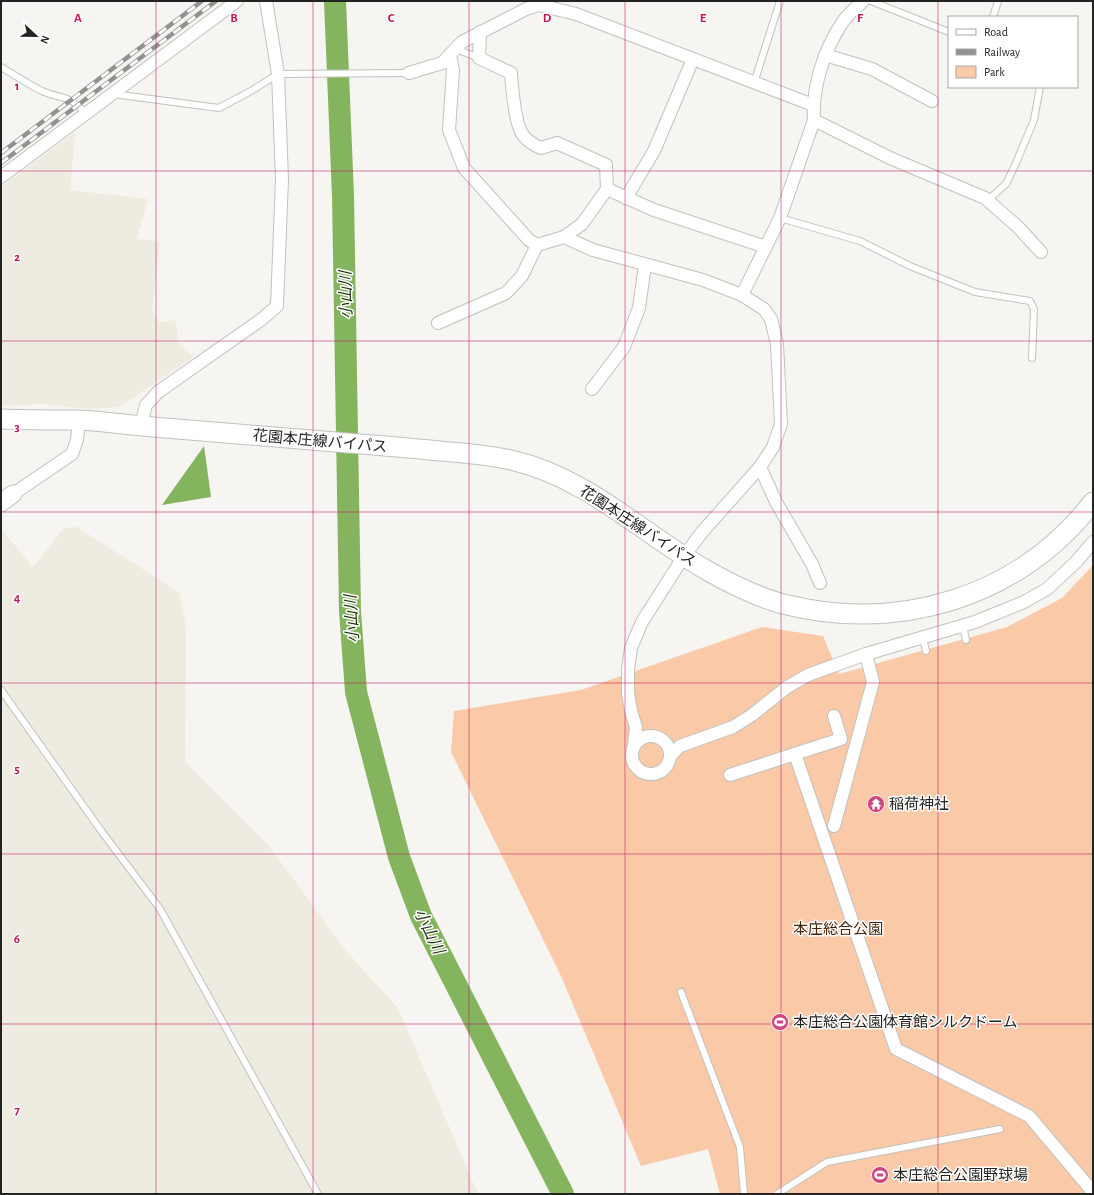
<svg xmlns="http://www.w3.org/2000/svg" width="1094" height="1195" font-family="'Alegreya Sans','Noto Sans JP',sans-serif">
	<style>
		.built { fill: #eeebe0 }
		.green { fill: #fac9a7 }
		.water { fill: #84b55e }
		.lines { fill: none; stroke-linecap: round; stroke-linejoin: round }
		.river { stroke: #84b55e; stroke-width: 22 }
		.lane-casing { stroke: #c1c1bd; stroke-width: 8 }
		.street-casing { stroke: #c1c1bd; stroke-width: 14 }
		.secondary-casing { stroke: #c1c1bd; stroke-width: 19 }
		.primary-casing { stroke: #c1c1bd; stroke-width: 21 }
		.lane { stroke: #fff; stroke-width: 6 }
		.street { stroke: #fff; stroke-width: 12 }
		.secondary { stroke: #fff; stroke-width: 17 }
		.primary { stroke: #fff; stroke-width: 19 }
		.rail-casing { stroke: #929290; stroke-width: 4.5 }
		.rail { stroke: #fff; stroke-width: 3; stroke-dasharray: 9; stroke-linecap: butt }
		.grid { fill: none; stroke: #c2185b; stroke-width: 1; stroke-opacity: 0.55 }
		.labels { text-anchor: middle; stroke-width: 3; stroke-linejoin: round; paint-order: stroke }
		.street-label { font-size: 15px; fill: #232322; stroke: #fff }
		.poi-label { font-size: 15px; fill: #232322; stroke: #fff; text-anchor: start }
		.park-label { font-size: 15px; fill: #442307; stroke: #fff }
		.water-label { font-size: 16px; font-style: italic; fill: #1d300c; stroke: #fff }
		.grid-label { font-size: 13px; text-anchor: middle; font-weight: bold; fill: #c2185b; stroke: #fff; stroke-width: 3; stroke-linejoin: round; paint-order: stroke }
	</style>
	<rect width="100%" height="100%" fill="#f6f5f2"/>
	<g class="built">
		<path d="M75,132L70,190L148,199L137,239L160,241L152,311L159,322L176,320L178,343L193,357L120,407L89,409L44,404L1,406V187Z"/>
		<path d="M77,527L180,593L186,629L185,762L269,846L347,952L398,1008L478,1194H1V529L33,567L64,528Z"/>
	</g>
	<path class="green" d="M1093,565V1194H720L708,1149L641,1166L561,976L451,752L454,711L581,690L762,627L823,636L839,674L1007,627L1062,598Z"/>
	<path class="water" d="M204,446L211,497L162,505Z"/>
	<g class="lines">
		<path class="river" d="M335,1L343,196L350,611L356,692L399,857L421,916L563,1194"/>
		<g class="lane-casing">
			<g id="lane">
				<path d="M871,1L949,32"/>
				<path d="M993,17L998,1"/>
				<path d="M456,49L479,58"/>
				<path d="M1,67C14,75 28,84 42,91C62,100 67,93 85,113"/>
				<path d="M754,83L780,1"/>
				<path d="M113,94L219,108L251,91L278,74L409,73"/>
				<path d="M988,200L1006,184L1016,163L1034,120L1040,87"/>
				<path d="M780,218L860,241L910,266L975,292L1030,301L1034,309L1032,358"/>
				<path d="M963,626L966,640"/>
				<path d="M923,638L926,651"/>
				<path d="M1,690L102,832L160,909L318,1194"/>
				<path d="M681,992L740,1147L744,1194"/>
				<path d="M777,1194L827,1162L1000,1129"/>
			</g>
		</g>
		<g class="street-casing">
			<g id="street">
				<path d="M480,32L479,58L511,73C512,87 515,125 523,135C527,141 534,145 541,148L557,143L606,165L607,189"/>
				<path d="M450,55L453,70L449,130L464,168L529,240L537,245L564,237L593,250L703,280L742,295L764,309L771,319L777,344L781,424L773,447L760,467L703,531L684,556L642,622L631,648L628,669V693L631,711L636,727L634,746"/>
				<path d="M825,55L872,69L932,101"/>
				<path d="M409,73L442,63L462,42L526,9L539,5L576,14L813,105"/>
				<path d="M814,120L890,158L985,198L1018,227L1041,252"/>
				<path d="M1,177L237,1"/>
				<path d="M626,198L654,151L693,59"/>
				<path d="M564,237L582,224L607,189L654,210L766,247"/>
				<path d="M742,295L780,218L814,120C812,87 824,50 842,23C847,15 856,8 863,1"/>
				<path d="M438,323L506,293L522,276L537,245"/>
				<path d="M592,389L624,347L639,308L645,265"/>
				<path d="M141,426L146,405L158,392L262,319L277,306L282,179L278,74L266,1"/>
				<path d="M760,467L776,502L812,564L820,583"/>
				<path d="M13,494L72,454L77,440L79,420"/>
				<circle cx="651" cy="755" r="19"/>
				<path d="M795,754L896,1049L1029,1116L1093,1192"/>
				<path d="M670,756L680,746L733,727L752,715L787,687L808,675L866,654L975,622L1024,602L1047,589L1076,562L1093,542"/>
				<path d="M730,775L841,739L834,716"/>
				<path d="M834,826L873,682L866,654"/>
			</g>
		</g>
		<g class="secondary-casing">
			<path id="secondary" d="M1,503L13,494"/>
		</g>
		<g class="primary-casing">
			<path id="primary" d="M1,419C26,420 52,420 77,420C102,421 128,425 153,427C210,432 266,436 323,441C362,444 401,447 440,451C465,453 491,455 515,461C589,479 644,535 708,571C731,584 757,597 783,604C899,633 1018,598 1093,502"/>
		</g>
		<use href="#lane" class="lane"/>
		<use href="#street" class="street"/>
		<use href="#secondary" class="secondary"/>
		<use href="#primary" class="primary"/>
		<g class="rail-casing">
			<g id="rail">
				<path d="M1,153L202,1"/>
				<path d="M1,163L216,1"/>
			</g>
		</g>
		<use href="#rail" class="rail"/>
	</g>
	<path class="grid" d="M156,1V1194M313,1V1194M469,1V1194M625,1V1194M781,1V1194M938,1V1194M1,171H1093M1,341H1093M1,512H1093M1,683H1093M1,854H1093M1,1024H1093"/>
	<defs>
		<g id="temple-disc" transform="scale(0.9)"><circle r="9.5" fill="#ce447c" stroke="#fff"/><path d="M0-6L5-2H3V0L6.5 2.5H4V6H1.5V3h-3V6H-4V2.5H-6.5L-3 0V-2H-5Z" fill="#fff"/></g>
		<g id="stadium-disc" transform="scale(0.9)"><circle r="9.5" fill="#ce447c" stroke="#fff"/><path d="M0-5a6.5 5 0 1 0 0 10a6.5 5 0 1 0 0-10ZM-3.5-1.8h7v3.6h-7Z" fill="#fff"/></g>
	</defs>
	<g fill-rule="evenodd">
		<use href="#temple-disc" x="876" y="804"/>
		<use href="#stadium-disc" x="780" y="1022"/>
		<use href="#stadium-disc" x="880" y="1175"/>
	</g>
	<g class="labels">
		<g class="street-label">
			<text transform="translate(320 441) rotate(5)" y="5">花園本庄線バイパス</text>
			<text transform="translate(638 526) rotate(33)" y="5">花園本庄線バイパス</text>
		</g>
		<g class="poi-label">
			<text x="889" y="809">稲荷神社</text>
			<text x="793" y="1027">本庄総合公園体育館シルクドーム</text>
			<text x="893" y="1180">本庄総合公園野球場</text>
		</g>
		<g class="park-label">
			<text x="838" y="934">本庄総合公園</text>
		</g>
		<g class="water-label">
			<text transform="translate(345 295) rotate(-91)" y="6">小山川</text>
			<text transform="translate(351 619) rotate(-93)" y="6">小山川</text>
			<text transform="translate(430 931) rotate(64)" y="6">小山川</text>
		</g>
	</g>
	<g class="grid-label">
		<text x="78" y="22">A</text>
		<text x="234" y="22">B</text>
		<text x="391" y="22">C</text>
		<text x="547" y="22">D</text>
		<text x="703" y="22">E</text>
		<text x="860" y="22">F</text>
		<text x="17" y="90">1</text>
		<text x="17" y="261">2</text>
		<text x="17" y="431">3</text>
		<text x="17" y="602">4</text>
		<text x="17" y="773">5</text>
		<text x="17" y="943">6</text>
		<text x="17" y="1114">7</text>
	</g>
	<rect width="1094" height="1195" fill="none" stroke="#232322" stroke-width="4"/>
	<rect x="948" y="16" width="130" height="72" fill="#ffffff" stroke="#a7a7a7"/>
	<rect x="956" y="29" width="20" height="6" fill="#ffffff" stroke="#a7a7a7"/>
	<text x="984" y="36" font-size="12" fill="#232322">Road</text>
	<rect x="956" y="49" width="20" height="6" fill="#929290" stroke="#a7a7a7"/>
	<text x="984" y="56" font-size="12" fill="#232322">Railway</text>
	<rect x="956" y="66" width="20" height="12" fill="#fac9a7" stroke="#a7a7a7"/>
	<text x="984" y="76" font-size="12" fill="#232322">Park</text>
	<g transform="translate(36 36) rotate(112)" stroke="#ffffff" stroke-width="3" paint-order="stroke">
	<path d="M0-3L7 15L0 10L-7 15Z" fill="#232322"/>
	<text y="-6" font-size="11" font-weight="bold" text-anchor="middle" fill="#232322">N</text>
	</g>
</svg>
